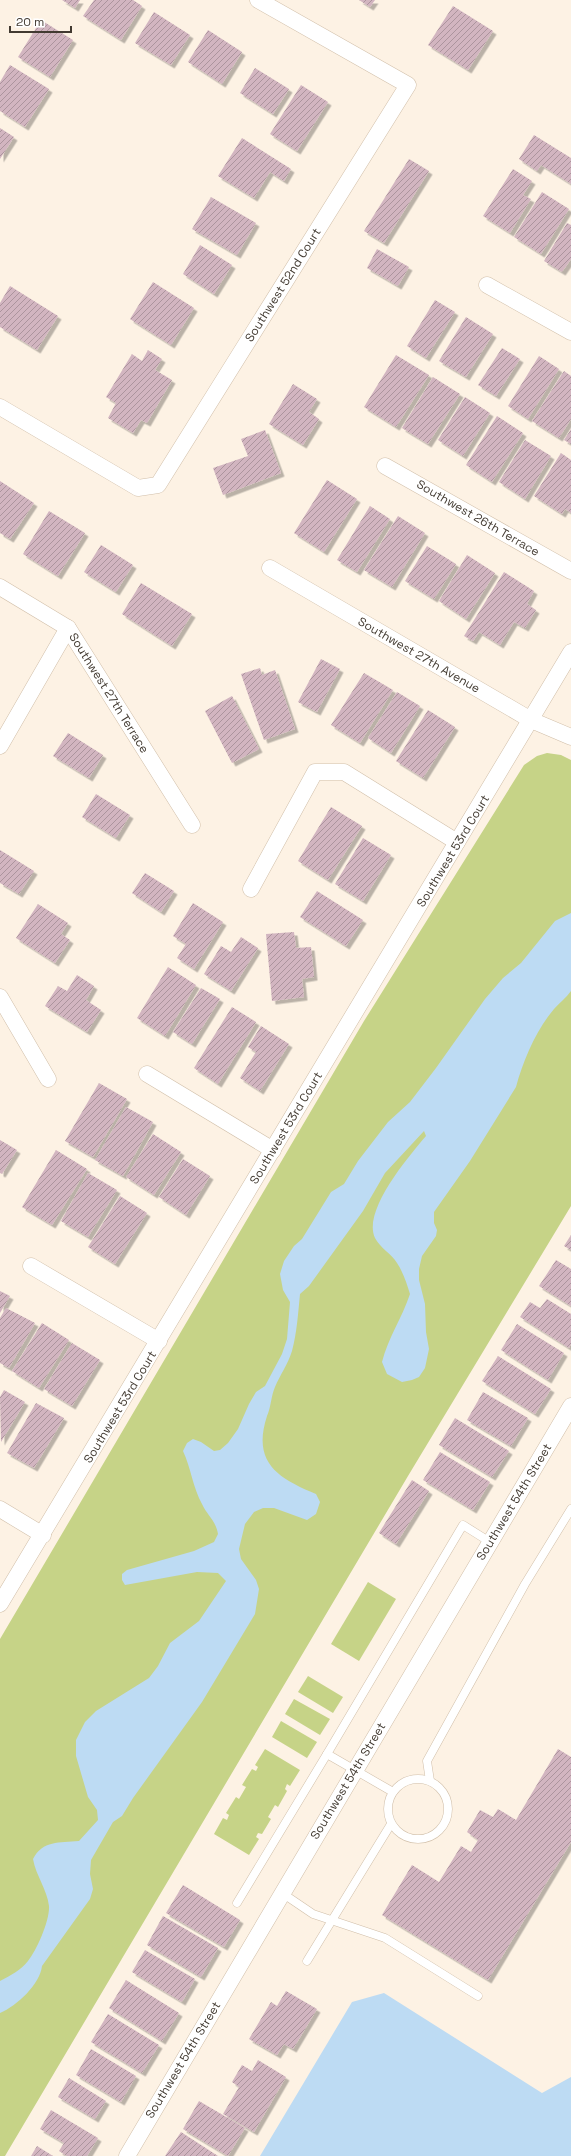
<svg xmlns="http://www.w3.org/2000/svg" width="571" height="2156" font-family="'Space Grotesk',sans-serif">
	<style>
		.grass { fill: #c6d387 }
		.water { fill: #bddbf3 }
		.building { fill: url(#building-hatch); filter: url(#shadow) }
		.lines { fill: none; stroke-linecap: round; stroke-linejoin: round }
		.lane-casing { stroke: #d1bfa9; stroke-width: 9 }
		.street-casing { stroke: #d1bfa9; stroke-width: 17 }
		.lane { stroke: #fff; stroke-width: 8 }
		.street { stroke: #fff; stroke-width: 16 }
		.labels { text-anchor: middle; stroke-width: 4; stroke-linejoin: round; paint-order: stroke }
		.street-label { font-size: 12px; fill: #423a31; stroke: #fff }
	</style>
	<defs>
		<pattern id="building-hatch" width="6" height="6" patternUnits="userSpaceOnUse"><rect width="6" height="6" fill="#d2b5c0"/><path d="M-1 1l2-2M0 6l6-6M5 7l2-2" fill="none" stroke="#ac949d"/></pattern>
		<filter id="shadow"><feDropShadow dx="3.5" dy="3.5" stdDeviation="0" flood-color="#0004"/></filter>
	</defs>
	<rect width="100%" height="100%" fill="#fdf2e4"/>
	<g class="grass">
		<path d="M547,753L561,755L571,760V1206L408,1476L5,2156H0V1639L364,1021L524,765L537,756Z"/>
		<path d="M368,1582L396,1599L359,1661L331,1644Z"/>
		<path d="M308,1676L343,1697L333,1713L298,1692Z"/>
		<path d="M294,1699L330,1719L320,1735L285,1714Z"/>
		<path d="M281,1721L317,1742L307,1758L272,1737Z"/>
		<path d="M265,1749L300,1770L290,1786L287,1784L285,1789L287,1791L278,1807L275,1805L268,1817L271,1819L262,1834L258,1833L256,1837L259,1839L249,1855L214,1834L223,1818L227,1820L229,1815L226,1813L236,1797L239,1799L246,1787L242,1785L252,1769L256,1771L258,1767L255,1765Z"/>
	</g>
	<g class="water">
		<path d="M571,913V991C566,998 559,1003 554,1009C536,1030 523,1061 516,1087L470,1161L434,1212V1223L437,1230L436,1236L422,1256L419,1269V1280L425,1304L426,1332L429,1349L425,1368L419,1377L412,1380L402,1382L387,1374L382,1362C388,1338 402,1318 410,1294C407,1284 403,1272 397,1263C392,1254 380,1248 375,1238C362,1211 409,1156 426,1136L424,1131L385,1173L363,1211L309,1286L300,1294C298,1314 297,1332 292,1351C288,1364 280,1375 275,1387C271,1396 271,1407 267,1416C252,1462 277,1478 316,1494L320,1502L316,1514L307,1520L274,1508H263L254,1512L245,1524L239,1549L241,1559L256,1580L259,1589L255,1614L202,1702L133,1798L122,1816L113,1822L91,1860L90,1874L93,1889L90,1899L42,1966C40,1984 17,2006 0,2013V1981C10,1976 21,1970 28,1961C37,1950 50,1920 49,1906C47,1889 36,1876 33,1859C43,1840 59,1843 79,1841L98,1820L97,1810L88,1797L76,1756V1740L85,1722L96,1711L149,1678L158,1666L170,1643L199,1621L226,1581L218,1573L197,1572L125,1585L122,1580V1574L127,1570L194,1551L214,1542L218,1534C216,1521 207,1515 202,1504C193,1488 191,1468 183,1451L187,1443L193,1439L201,1442L214,1451L220,1450L228,1443L238,1429L249,1404L256,1392L265,1386L282,1354L287,1339L290,1302L283,1290L280,1274L284,1261L294,1246L302,1239L331,1192L344,1184L358,1161L388,1122L410,1102L436,1068L485,999L503,978L521,963L555,921Z"/>
		<path d="M384,1993L542,2093L571,2077V2156H260L352,2002Z"/>
	</g>
	<g class="building">
		<path d="M62,0H80L75,8Z"/>
		<path d="M94,0H133L142,6L121,40L83,16Z"/>
		<path d="M359,0H375L370,7Z"/>
		<path d="M453,6L493,31L468,70L428,45Z"/>
		<path d="M154,12L190,35L171,65L135,43Z"/>
		<path d="M41,20L73,40L50,77L18,57Z"/>
		<path d="M208,30L242,52L222,84L188,62Z"/>
		<path d="M10,65L49,89L25,127L0,111V82Z"/>
		<path d="M255,68L289,89L273,114L240,93Z"/>
		<path d="M301,85L328,102L297,151L270,134Z"/>
		<path d="M0,128L14,137L0,159Z"/>
		<path d="M534,135L571,158V184L541,165L537,171L519,159Z"/>
		<path d="M242,138L291,169L284,181L270,172L254,198L218,176Z"/>
		<path d="M409,159L429,171L384,243L364,231Z"/>
		<path d="M513,169L532,181L523,195L531,199L510,233L483,216Z"/>
		<path d="M542,192L569,209L541,254L514,237Z"/>
		<path d="M211,197L256,223L237,255L192,229Z"/>
		<path d="M567,223L571,225V259L562,272L544,261Z"/>
		<path d="M200,245L232,265L214,294L183,274Z"/>
		<path d="M377,249L409,267L398,286L367,268Z"/>
		<path d="M153,282L194,308L171,345L130,319Z"/>
		<path d="M10,286L58,316L37,350L0,327V303Z"/>
		<path d="M435,300L455,312L426,358L407,346Z"/>
		<path d="M466,317L493,334L466,377L439,361Z"/>
		<path d="M502,348L520,359L496,396L478,385Z"/>
		<path d="M148,350L162,359L155,370L172,380L147,423L141,420L133,433L108,418L116,403L106,397L132,354L142,361Z"/>
		<path d="M396,355L429,375L396,427L364,407Z"/>
		<path d="M539,356L559,369L528,419L508,406Z"/>
		<path d="M564,371L571,376V419L559,438L532,421Z"/>
		<path d="M433,377L460,394L428,444L402,428Z"/>
		<path d="M293,384L317,399L309,412L319,419L303,445L269,424Z"/>
		<path d="M465,397L490,413L463,456L438,440Z"/>
		<path d="M497,416L523,433L492,482L466,465Z"/>
		<path d="M571,429V444L564,440Z"/>
		<path d="M265,430L281,473L223,495L213,468L248,456L241,439Z"/>
		<path d="M525,440L551,456L525,499L499,482Z"/>
		<path d="M561,453L571,460V513L565,509L562,514L534,496Z"/>
		<path d="M327,480L357,499L324,552L294,533Z"/>
		<path d="M0,481L34,503L10,539L0,533Z"/>
		<path d="M370,506L390,519L357,572L337,560Z"/>
		<path d="M49,511L85,533L58,576L23,554Z"/>
		<path d="M398,516L425,533L392,587L364,570Z"/>
		<path d="M101,545L133,565L116,592L84,572Z"/>
		<path d="M427,546L456,564L434,599L405,581Z"/>
		<path d="M467,555L495,573L466,619L439,601Z"/>
		<path d="M504,572L534,591L527,604L536,610L525,628L514,622L500,645L479,632L473,641L464,636Z"/>
		<path d="M141,583L192,614L172,646L122,614Z"/>
		<path d="M321,659L340,669L317,712L298,702Z"/>
		<path d="M260,668L262,675L275,670L295,729L264,740L241,674Z"/>
		<path d="M364,673L393,690L360,743L331,725Z"/>
		<path d="M397,692L420,706L391,753L368,738Z"/>
		<path d="M232,696L259,749L232,763L205,711Z"/>
		<path d="M428,710L455,727L423,778L396,761Z"/>
		<path d="M68,733L103,755L89,778L53,756Z"/>
		<path d="M96,794L130,815L116,838L82,817Z"/>
		<path d="M331,807L362,826L328,880L298,861Z"/>
		<path d="M363,838L391,855L363,901L335,884Z"/>
		<path d="M0,850L34,871L19,894L0,883Z"/>
		<path d="M145,873L174,891L161,912L132,893Z"/>
		<path d="M317,891L363,920L346,946L300,917Z"/>
		<path d="M193,903L223,922L194,969L177,958L186,944L173,936Z"/>
		<path d="M38,904L68,923L61,934L70,940L55,963L16,938Z"/>
		<path d="M294,932L296,948L311,947L314,977L302,979L304,997L272,1001L266,934Z"/>
		<path d="M241,937L258,948L231,991L204,974L221,946L231,952Z"/>
		<path d="M168,967L196,985L165,1036L137,1018Z"/>
		<path d="M77,975L94,986L86,1000L101,1010L87,1032L45,1006L58,986L67,991Z"/>
		<path d="M201,988L220,999L192,1044L173,1032Z"/>
		<path d="M232,1007L256,1022L218,1084L194,1068Z"/>
		<path d="M261,1026L289,1044L260,1091L240,1078L256,1052L248,1047Z"/>
		<path d="M99,1083L127,1099L93,1157L65,1141Z"/>
		<path d="M126,1107L153,1122L123,1176L95,1160Z"/>
		<path d="M153,1134L181,1152L154,1195L126,1177Z"/>
		<path d="M0,1140L17,1150L2,1174L0,1173Z"/>
		<path d="M56,1150L87,1169L52,1225L22,1207Z"/>
		<path d="M183,1159L210,1176L186,1215L159,1197Z"/>
		<path d="M88,1173L117,1190L88,1237L61,1221Z"/>
		<path d="M120,1196L147,1213L115,1264L88,1247Z"/>
		<path d="M571,1235V1250L564,1246Z"/>
		<path d="M556,1260L571,1269V1306L539,1286Z"/>
		<path d="M0,1291L10,1296L0,1313Z"/>
		<path d="M547,1299L571,1314V1344L569,1348L520,1317L530,1302L540,1308Z"/>
		<path d="M6,1308L35,1323L9,1368L0,1363V1318Z"/>
		<path d="M42,1323L69,1340L39,1388L12,1371Z"/>
		<path d="M517,1324L564,1353L548,1380L501,1350Z"/>
		<path d="M72,1343L100,1360L72,1406L44,1389Z"/>
		<path d="M498,1356L551,1389L535,1414L482,1381Z"/>
		<path d="M4,1390L25,1402L1,1442L0,1397Z"/>
		<path d="M483,1392L528,1418L511,1446L467,1420Z"/>
		<path d="M36,1403L64,1418L34,1468L7,1453Z"/>
		<path d="M455,1418L509,1451L492,1477L439,1445Z"/>
		<path d="M440,1452L490,1482L473,1510L423,1480Z"/>
		<path d="M412,1480L429,1491L396,1544L379,1533Z"/>
		<path d="M558,1749L571,1757V1842L488,1980L382,1915L412,1865L439,1882L461,1846L471,1852L478,1840L467,1832L480,1810L493,1817L498,1809L516,1820Z"/>
		<path d="M183,1885L240,1920L224,1947L166,1913Z"/>
		<path d="M163,1916L218,1948L201,1977L147,1945Z"/>
		<path d="M145,1950L195,1979L182,2002L132,1972Z"/>
		<path d="M126,1980L179,2013L162,2041L109,2008Z"/>
		<path d="M286,1991L317,2009L293,2049L284,2044L277,2055L249,2039L271,2002L277,2006Z"/>
		<path d="M108,2014L159,2045L142,2073L91,2042Z"/>
		<path d="M91,2049L136,2076L121,2102L76,2075Z"/>
		<path d="M258,2060L286,2077L254,2132L223,2114L239,2087L232,2082L242,2065L252,2071Z"/>
		<path d="M69,2078L106,2101L95,2119L58,2097Z"/>
		<path d="M199,2101L245,2128L228,2156L183,2129Z"/>
		<path d="M51,2110L98,2138L87,2156H67L59,2151L64,2143L40,2129Z"/>
		<path d="M181,2132L218,2156H165Z"/>
		<path d="M37,2146L53,2156H31Z"/>
	</g>
	<g class="lines">
		<g class="lane-casing">
			<g id="lane">
				<path d="M327,1754L463,1525L490,1542"/>
				<circle cx="418" cy="1809" r="30"/>
				<path d="M430,1781L427,1761L525,1584L571,1509"/>
				<path d="M282,1893L313,1914L385,1938L478,1996"/>
				<path d="M237,1903L327,1754L393,1792"/>
				<path d="M307,1961L391,1824"/>
			</g>
		</g>
		<g class="street-casing">
			<g id="street">
				<path d="M487,285L571,332"/>
				<path d="M0,407L138,488L158,485L408,85L258,0"/>
				<path d="M385,466L571,571"/>
				<path d="M270,568L531,720L571,737"/>
				<path d="M0,587L68,628L192,825"/>
				<path d="M0,746L68,628"/>
				<path d="M251,889L315,772H344L457,842"/>
				<path d="M0,997L48,1079"/>
				<path d="M147,1074L273,1150"/>
				<path d="M31,1266L159,1341"/>
				<path d="M0,1509L43,1535"/>
				<path d="M0,1604L571,652"/>
				<path d="M127,2156L571,1406"/>
			</g>
		</g>
		<use href="#lane" class="lane"/>
		<use href="#street" class="street"/>
	</g>
	<g class="labels">
		<g class="street-label">
			<text transform="translate(283 285) rotate(-58)" y="4">Southwest 52nd Court</text>
			<text transform="translate(478 518) rotate(30)" y="4">Southwest 26th Terrace</text>
			<text transform="translate(419 655) rotate(30)" y="4">Southwest 27th Avenue</text>
			<text transform="translate(109 693) rotate(58)" y="4">Southwest 27th Terrace</text>
			<text transform="translate(453 851) rotate(-59)" y="4">Southwest 53rd Court</text>
			<text transform="translate(286 1128) rotate(-59)" y="4">Southwest 53rd Court</text>
			<text transform="translate(120 1407) rotate(-59)" y="4">Southwest 53rd Court</text>
			<text transform="translate(514 1502) rotate(-59)" y="4">Southwest 54th Street</text>
			<text transform="translate(348 1781) rotate(-59)" y="4">Southwest 54th Street</text>
			<text transform="translate(183 2060) rotate(-59)" y="4">Southwest 54th Street</text>
		</g>
	</g>
	<path d="M10 26v6h61v-6" fill="none" stroke="#423a31" stroke-width="2"/>
	<text x="16" y="26" font-size="12" fill="#423a31" stroke="#ffffff" stroke-width="3" paint-order="stroke">20 m</text>
</svg>
